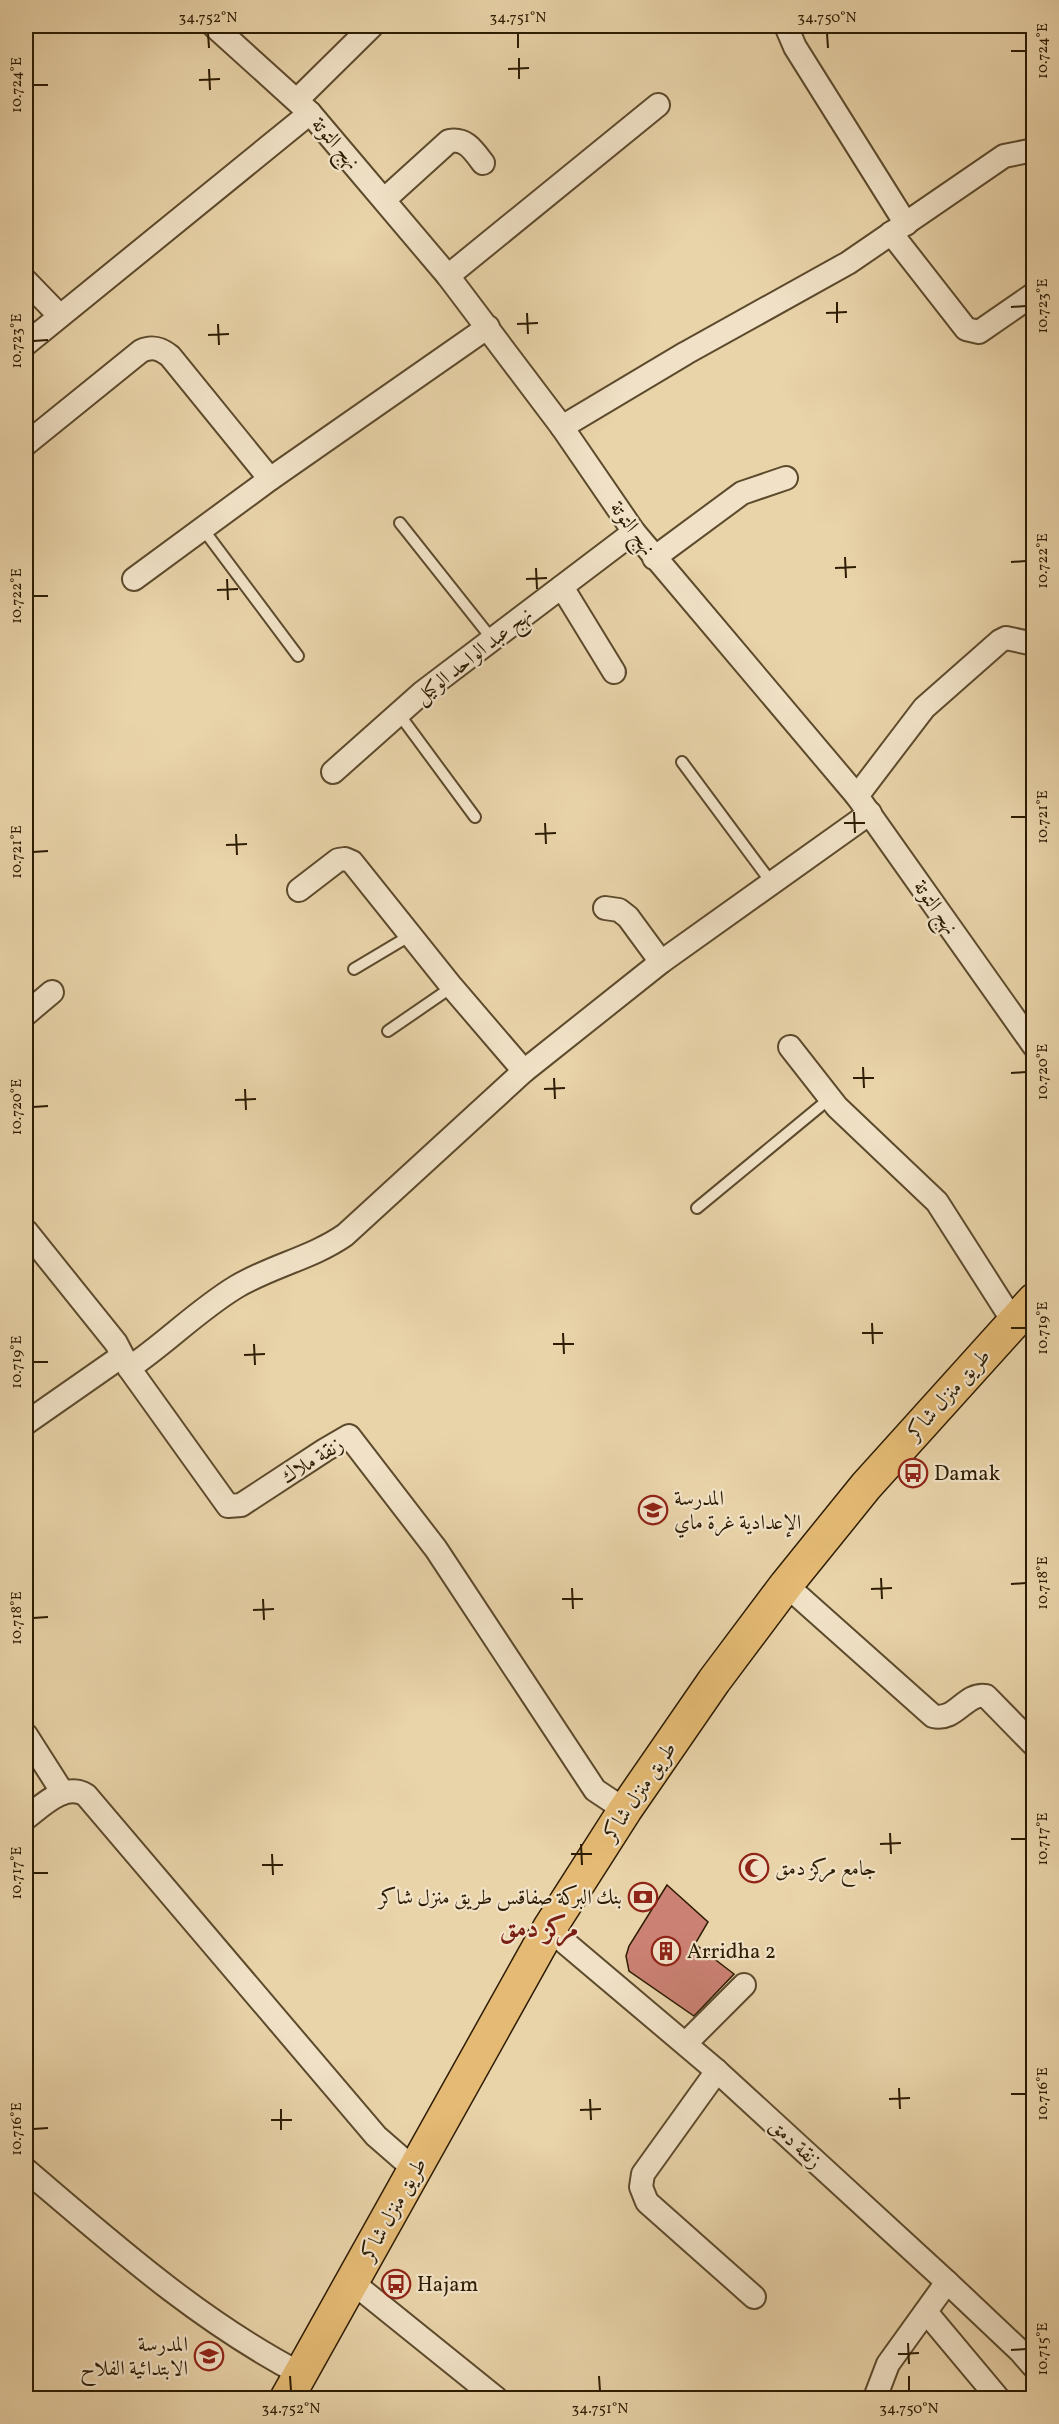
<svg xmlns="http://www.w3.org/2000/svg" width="1059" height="2424" font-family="Vollkorn,Amiri,serif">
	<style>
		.building { fill: #cb8173; stroke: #2d1c03; stroke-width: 1.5 }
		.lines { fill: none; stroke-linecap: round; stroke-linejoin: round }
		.lane-casing { stroke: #5c4a2c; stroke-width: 14 }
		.street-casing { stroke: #5c4a2c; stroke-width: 26 }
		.primary-casing { stroke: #2d1c03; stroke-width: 36 }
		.lane { stroke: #f1e2c7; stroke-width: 10 }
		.street { stroke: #f1e2c7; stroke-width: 22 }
		.primary { stroke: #e4ba74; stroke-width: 33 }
		.ticks { fill: none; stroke: #2d1c03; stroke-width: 2 }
		.labels { text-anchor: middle; stroke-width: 4.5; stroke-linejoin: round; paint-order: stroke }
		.street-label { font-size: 21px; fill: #2d1c03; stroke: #f1e2c7 }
		.poi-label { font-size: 21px; fill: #2d1c03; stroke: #f1e2c7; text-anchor: start }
		.district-label { font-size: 27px; font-weight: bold; fill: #7a1f14; stroke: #f1e2c7 }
		.neatline { fill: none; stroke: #2d1c03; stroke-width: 2 }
		.ticks-label { font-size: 15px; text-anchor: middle; fill: #2d1c03 }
	</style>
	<rect width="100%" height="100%" fill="#e9d3a9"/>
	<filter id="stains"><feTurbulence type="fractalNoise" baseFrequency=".00333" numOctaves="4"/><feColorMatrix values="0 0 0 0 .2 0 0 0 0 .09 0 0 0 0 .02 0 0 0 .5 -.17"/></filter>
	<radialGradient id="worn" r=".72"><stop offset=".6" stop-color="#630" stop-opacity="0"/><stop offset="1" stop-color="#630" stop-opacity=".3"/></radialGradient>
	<path class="building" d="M667,1885L708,1922L695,1944L734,1974L694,2016L629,1971L626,1956L629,1946Z"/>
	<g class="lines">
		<g class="lane-casing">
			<g id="lane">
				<path d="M400,523L492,639"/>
				<path d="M203,529L298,656"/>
				<path d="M399,714L475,817"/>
				<path d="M682,762L771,882"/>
				<path d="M354,969L411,935"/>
				<path d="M388,1031L452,987"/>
				<path d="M697,1208L829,1099"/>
			</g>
		</g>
		<g class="street-casing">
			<g id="street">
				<path d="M214,26L310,113L448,276L562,427L634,532L857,796L1034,1046"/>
				<path d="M786,26L795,47L906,224"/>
				<path d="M297,100L372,26"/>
				<path d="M385,199L449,141C466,138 473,150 483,163"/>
				<path d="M891,233L966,329L979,332L1034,294"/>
				<path d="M448,276L658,105"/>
				<path d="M26,281L59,315"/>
				<path d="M26,344L310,113"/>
				<path d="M562,427L686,353L848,263L1004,156L1034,150"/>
				<path d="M26,444L141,351C152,346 160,348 170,356L270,479"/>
				<path d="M654,558L742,493L786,478"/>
				<path d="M134,579L270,479L488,327"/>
				<path d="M562,587L614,672"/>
				<path d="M333,772L423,692L634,532"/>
				<path d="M857,796L924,708L1000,641L1006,638L1034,644"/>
				<path d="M299,890L338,860L345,859L352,862L452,987L524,1071"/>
				<path d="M605,908L619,910L628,917L661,962"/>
				<path d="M26,1014L52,992"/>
				<path d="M790,1047L837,1107L937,1202L1013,1321"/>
				<path d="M26,1231L116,1343L129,1368L228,1506L241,1505L325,1450L349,1436L436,1549L595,1790L625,1810"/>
				<path d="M129,1368C166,1343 198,1310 236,1287C271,1266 312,1258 345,1235L524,1071L661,962L870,813"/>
				<path d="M26,1423L122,1356"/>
				<path d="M786,1585L933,1716C956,1722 965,1692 986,1696L1034,1745"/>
				<path d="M26,1735L63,1793"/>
				<path d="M26,1818C42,1806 65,1782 86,1795L376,2136L415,2170"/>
				<path d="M549,1929L717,2071L947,2282L1020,2351L1034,2367"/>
				<path d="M686,2043L744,1985"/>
				<path d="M717,2071L643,2174L641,2187L647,2202L754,2297"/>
				<path d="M26,2170C113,2244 199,2321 301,2374"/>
				<path d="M352,2282L496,2398"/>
				<path d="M926,2312L998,2398"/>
				<path d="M875,2398L888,2364L947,2282"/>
			</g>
		</g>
		<g class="primary-casing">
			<path id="primary" d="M287,2398L549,1929L625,1810L714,1681L786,1585L866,1486L1034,1300"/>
		</g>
		<use href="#lane" class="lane"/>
		<use href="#street" class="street"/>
		<use href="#primary" class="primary"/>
	</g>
	<path class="ticks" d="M208,33L209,48M518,33V48M827,33L828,48M1011,51H1026M519,58V79M209,69L210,90M508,69L529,68M199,80L220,79M33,85H48M837,302V323M1011,307L1026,306M527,313L528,334M826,313L847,312M218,324L219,345M517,324L538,323M208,335L229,334M33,341L48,340M845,557L846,578M1011,562L1026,561M536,568L537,589M835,568L856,567M227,579L228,600M526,579L547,578M217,590L238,589M33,596H48M854,812L855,833M1011,817H1026M545,823L546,844M844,823H865M236,834L237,855M535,834L556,833M226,845L247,844M33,852L48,851M863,1067L864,1088M1011,1073L1026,1072M554,1078L555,1099M853,1078H874M245,1089L246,1110M544,1089L565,1088M235,1100L256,1099M33,1107L48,1106M872,1323L873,1344M1011,1328H1026M563,1333L564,1354M862,1333H883M254,1344L255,1365M553,1344H574M244,1355L265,1354M33,1362H48M881,1578L882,1599M1011,1584L1026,1583M572,1588L573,1609M871,1589L892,1588M263,1599L264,1620M562,1599H583M253,1610L274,1609M33,1618L48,1617M890,1833L891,1854M1011,1839H1026M581,1844L582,1865M880,1844L901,1843M272,1854L273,1875M571,1854H592M262,1865H283M33,1873H48M899,2088L900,2109M1011,2094H1026M590,2099L591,2120M889,2099L910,2098M281,2109V2130M580,2110L601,2109M271,2120H292M33,2129L48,2128M908,2343L909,2364M1011,2350L1026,2349M898,2354L919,2353M290,2376L291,2391M599,2376L600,2391M909,2376V2391"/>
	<defs>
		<g id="bus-ring" transform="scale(1.5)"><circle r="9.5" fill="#f1e2c7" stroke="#8f2418" stroke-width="1.5"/><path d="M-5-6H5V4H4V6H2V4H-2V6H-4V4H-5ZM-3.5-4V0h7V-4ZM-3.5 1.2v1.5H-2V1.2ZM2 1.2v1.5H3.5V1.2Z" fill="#8f2418"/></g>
		<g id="school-ring" transform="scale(1.5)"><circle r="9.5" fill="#f1e2c7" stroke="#8f2418" stroke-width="1.5"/><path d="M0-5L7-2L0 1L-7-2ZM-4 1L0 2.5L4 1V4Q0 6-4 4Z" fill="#8f2418"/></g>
		<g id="mosque-ring" transform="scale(1.5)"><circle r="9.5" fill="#f1e2c7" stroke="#8f2418" stroke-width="1.5"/><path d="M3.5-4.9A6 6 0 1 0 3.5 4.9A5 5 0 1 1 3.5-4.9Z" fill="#8f2418"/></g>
		<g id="bank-ring" transform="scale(1.5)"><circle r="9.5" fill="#f1e2c7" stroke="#8f2418" stroke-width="1.5"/><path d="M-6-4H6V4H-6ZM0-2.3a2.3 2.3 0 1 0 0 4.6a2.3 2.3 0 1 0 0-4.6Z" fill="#8f2418"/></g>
		<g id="building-ring" transform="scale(1.5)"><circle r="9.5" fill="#f1e2c7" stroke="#8f2418" stroke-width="1.5"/><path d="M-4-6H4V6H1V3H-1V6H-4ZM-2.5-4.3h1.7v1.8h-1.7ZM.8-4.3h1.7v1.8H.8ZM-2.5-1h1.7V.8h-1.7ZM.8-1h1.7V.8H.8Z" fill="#8f2418"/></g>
	</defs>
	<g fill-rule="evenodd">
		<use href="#bus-ring" x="913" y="1473"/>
		<use href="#school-ring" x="653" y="1510"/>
		<use href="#mosque-ring" x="754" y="1868"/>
		<use href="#bank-ring" x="643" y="1897"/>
		<use href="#building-ring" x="666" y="1951"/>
		<use href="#bus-ring" x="396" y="2284"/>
		<use href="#school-ring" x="209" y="2356"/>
	</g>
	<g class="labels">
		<g class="street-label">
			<text transform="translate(336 143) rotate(49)" y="7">نهج التوتة</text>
			<text transform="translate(633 528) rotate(54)" y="7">نهج التوتة</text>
			<text transform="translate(473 655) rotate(-38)" y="7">نهج عبد الواحد الوكيل</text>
			<text transform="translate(936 907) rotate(55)" y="7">نهج التوتة</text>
			<text transform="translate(948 1394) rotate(-48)" y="7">طريق منزل شاكر</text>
			<text transform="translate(312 1460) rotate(-32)" y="7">زنقة ملاك</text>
			<text transform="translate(639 1791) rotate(-56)" y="7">طريق منزل شاكر</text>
			<text transform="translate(796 2143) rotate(43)" y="7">زنقة دمق</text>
			<text transform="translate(393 2209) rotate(-61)" y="7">طريق منزل شاكر</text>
		</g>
		<g class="poi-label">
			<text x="934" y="1480">Damak</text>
			<text x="674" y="1505">المدرسة<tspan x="674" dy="24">الإعدادية غرة ماي</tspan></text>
			<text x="775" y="1875">جامع مركز دمق</text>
			<text x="622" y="1904" text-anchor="end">بنك البركة صفاقس طريق منزل شاكر</text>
			<text x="687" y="1958">Arridha 2</text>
			<text x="417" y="2291">Hajam</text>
			<text x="188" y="2351" text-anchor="end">المدرسة<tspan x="188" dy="24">الابتدائية الفلاح</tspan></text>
		</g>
		<g class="district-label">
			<text x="539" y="1937">مركز دمق</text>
		</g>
	</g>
	<rect width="1059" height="2424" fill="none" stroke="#e9d3a9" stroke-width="66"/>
	<rect x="33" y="33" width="993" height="2358" class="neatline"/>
	<g class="ticks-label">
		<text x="208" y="22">34.752°N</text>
		<text x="518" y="22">34.751°N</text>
		<text x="827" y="22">34.750°N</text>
		<text transform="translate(1042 51) rotate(-90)" y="5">10.724°E</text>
		<text transform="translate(16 85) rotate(-90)" y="5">10.724°E</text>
		<text transform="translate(1042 306) rotate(-90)" y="5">10.723°E</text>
		<text transform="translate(16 341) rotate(-90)" y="5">10.723°E</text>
		<text transform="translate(1042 561) rotate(-90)" y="5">10.722°E</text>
		<text transform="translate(16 596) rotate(-90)" y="5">10.722°E</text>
		<text transform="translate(1042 817) rotate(-90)" y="5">10.721°E</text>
		<text transform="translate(16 852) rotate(-90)" y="5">10.721°E</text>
		<text transform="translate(1042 1072) rotate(-90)" y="5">10.720°E</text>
		<text transform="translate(16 1107) rotate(-90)" y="5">10.720°E</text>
		<text transform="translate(1042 1328) rotate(-90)" y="5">10.719°E</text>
		<text transform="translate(16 1362) rotate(-90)" y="5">10.719°E</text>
		<text transform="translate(1042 1583) rotate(-90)" y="5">10.718°E</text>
		<text transform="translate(16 1618) rotate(-90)" y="5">10.718°E</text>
		<text transform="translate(1042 1839) rotate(-90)" y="5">10.717°E</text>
		<text transform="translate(16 1873) rotate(-90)" y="5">10.717°E</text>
		<text transform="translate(1042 2094) rotate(-90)" y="5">10.716°E</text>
		<text transform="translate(16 2129) rotate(-90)" y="5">10.716°E</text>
		<text transform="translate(1042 2349) rotate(-90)" y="5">10.715°E</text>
		<text x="291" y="2413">34.752°N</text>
		<text x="600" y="2413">34.751°N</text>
		<text x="909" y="2413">34.750°N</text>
	</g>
	<rect width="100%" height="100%" filter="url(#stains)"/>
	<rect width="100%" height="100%" fill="url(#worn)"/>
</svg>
